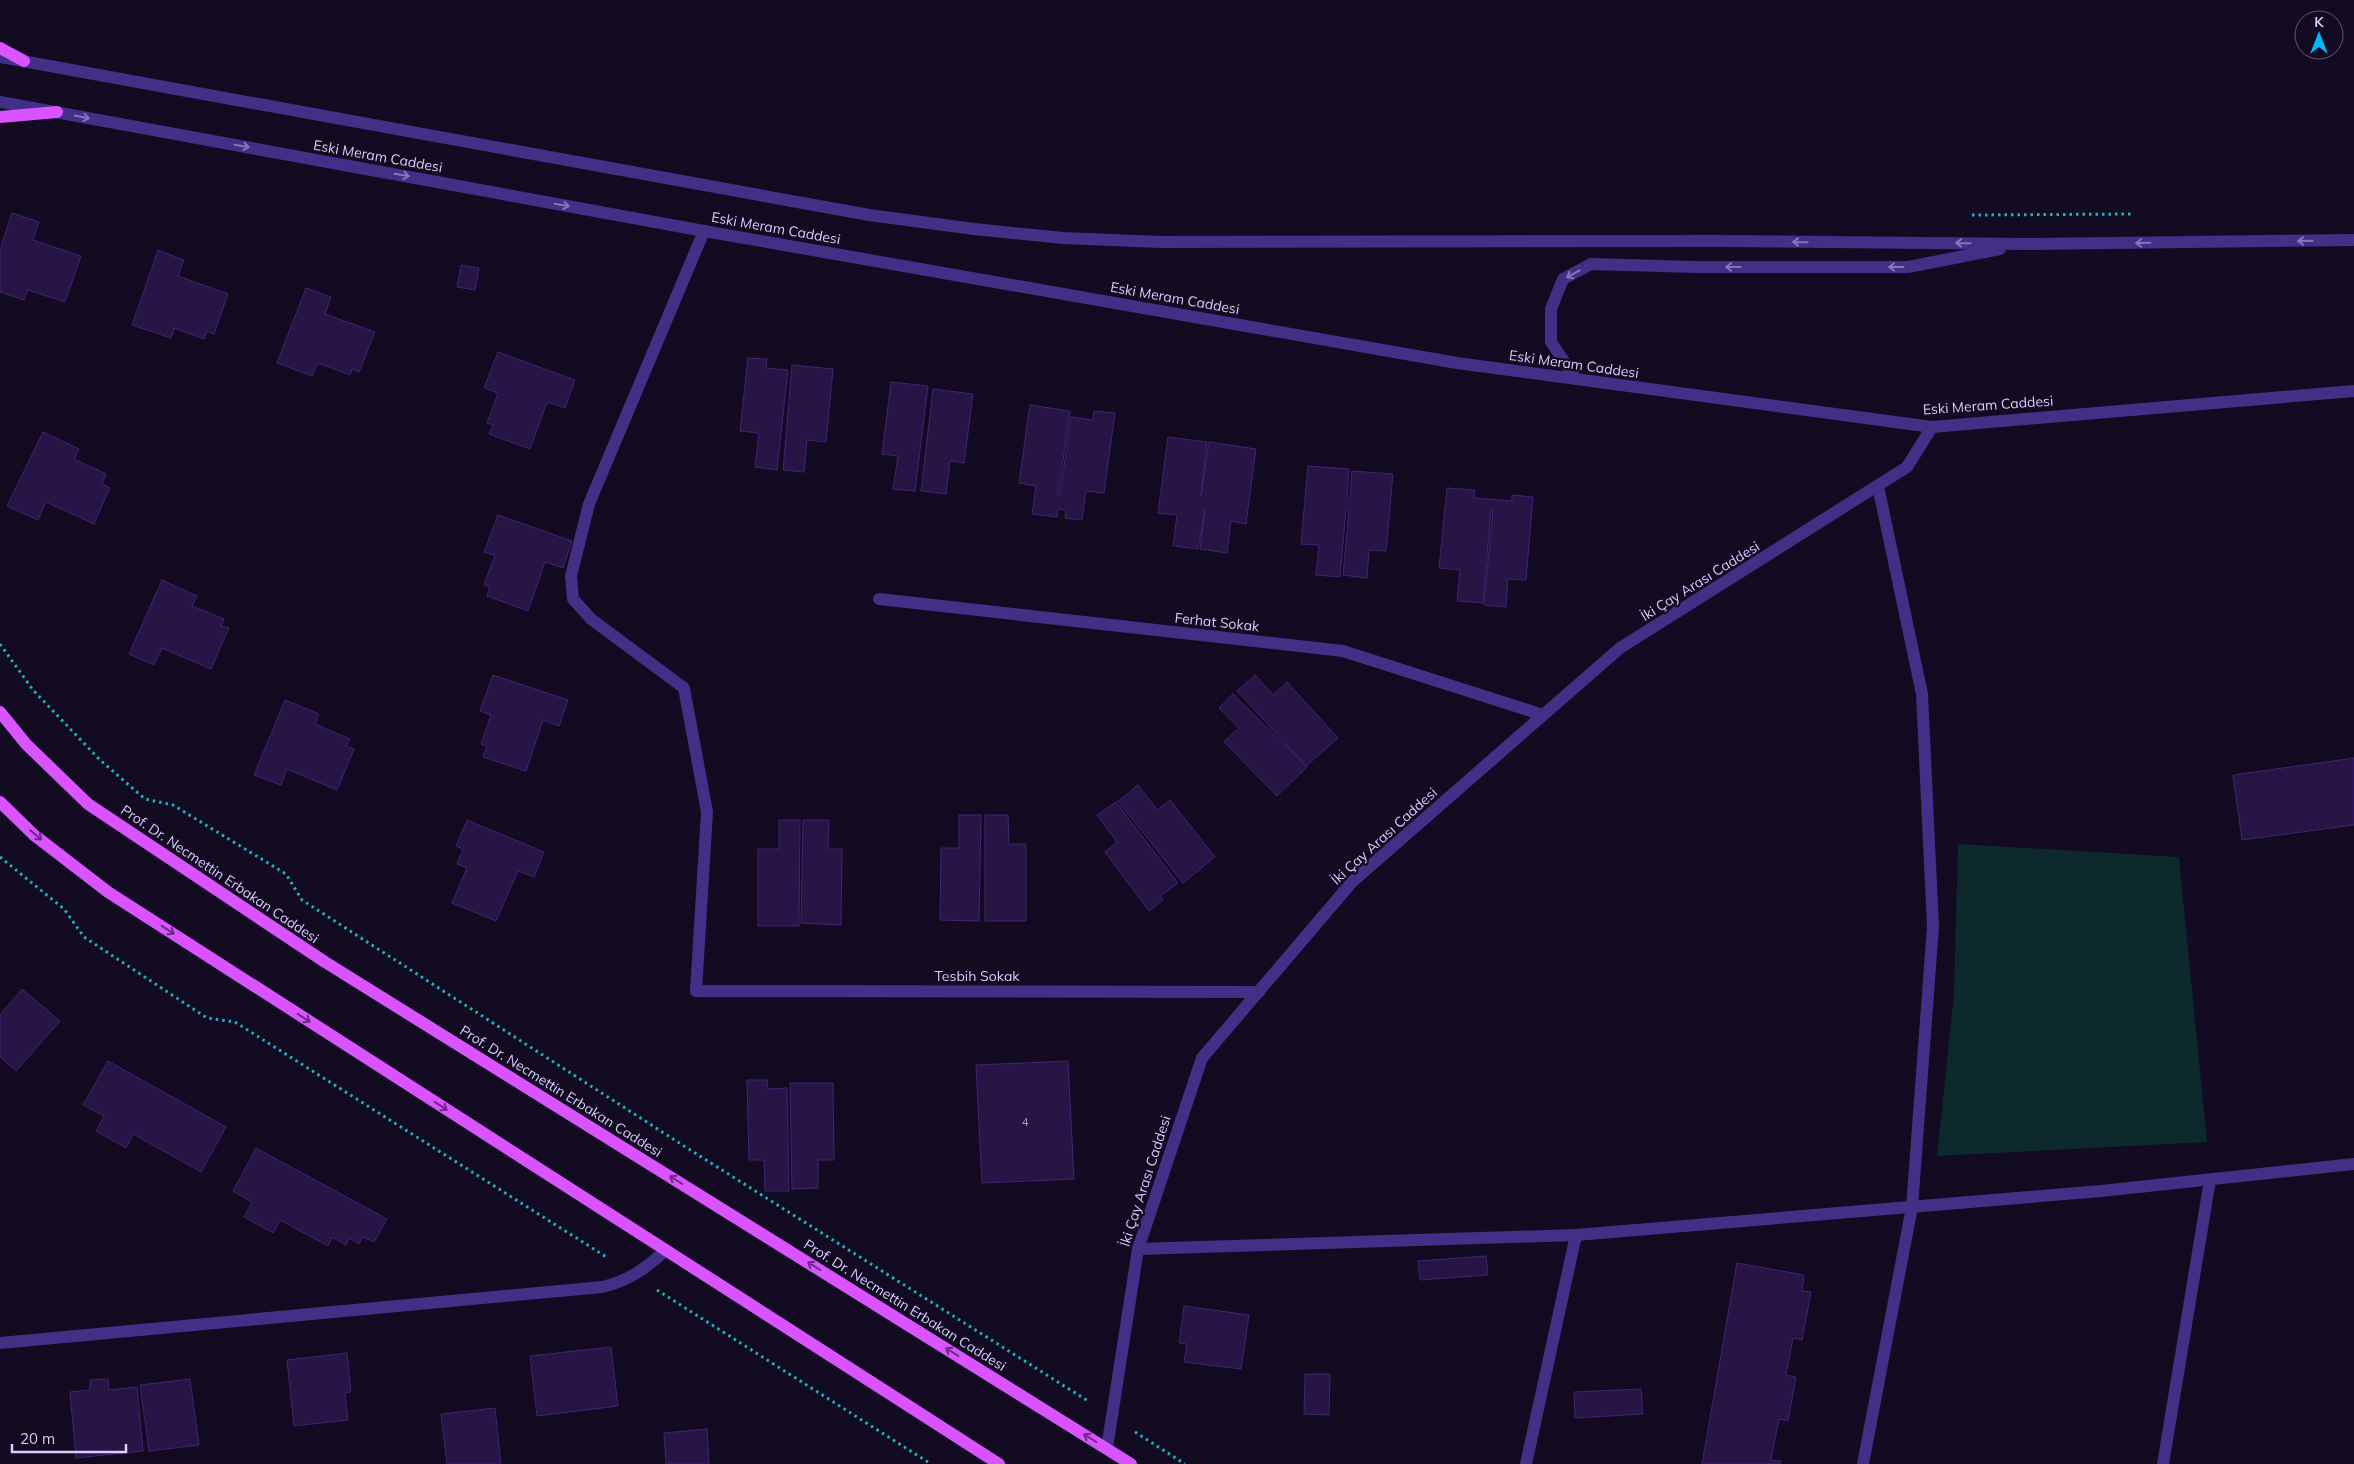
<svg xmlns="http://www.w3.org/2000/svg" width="2354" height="1464" font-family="Mulish,sans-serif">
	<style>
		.green { fill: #0d292c }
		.building { fill: #261545; stroke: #402473 }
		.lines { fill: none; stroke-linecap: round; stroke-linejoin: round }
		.path { stroke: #20b0be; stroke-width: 3; stroke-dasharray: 2.5 4; stroke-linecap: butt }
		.minor { stroke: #413086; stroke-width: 12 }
		.major { stroke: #d953ff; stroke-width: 12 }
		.oneway { stroke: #8576bc }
		.oneway2 { stroke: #6c2b85 }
		.labels { text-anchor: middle; stroke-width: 4.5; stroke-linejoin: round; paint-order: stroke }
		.number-label { font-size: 11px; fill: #ac9ed0 }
		.street-label { font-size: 14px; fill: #d9ccff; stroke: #120b22 }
	</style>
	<rect width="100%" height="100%" fill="#120b22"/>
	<path class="green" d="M1958,844L2179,857L2207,1142L1937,1156L1954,994Z"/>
	<g class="building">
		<path d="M12,213L39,222L33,240L81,256L65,302L28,290L24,300L0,292V250Z"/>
		<path d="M158,250L184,260L178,276L228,294L214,334L207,331L204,339L174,328L171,338L132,325Z"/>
		<path d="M461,265L479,268L475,290L457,287Z"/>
		<path d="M306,288L331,297L325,314L375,332L359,372L352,369L350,375L318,363L312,376L277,363Z"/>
		<path d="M498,352L575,380L565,408L547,402L530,449L489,434L493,425L487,423L498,393L484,388Z"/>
		<path d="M748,358L767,359L766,368L788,370L777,470L755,467L759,433L740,431Z"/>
		<path d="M792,365L833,369L826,442L807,440L804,472L783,470Z"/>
		<path d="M891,382L928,386L915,491L893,489L898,456L882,454Z"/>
		<path d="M933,389L973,394L964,463L950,461L946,494L921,491Z"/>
		<path d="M1030,405L1070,411L1058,495H1060L1071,417L1093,420L1094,411L1115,413L1104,493L1086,491L1082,520L1065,518L1066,510L1058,509L1057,517L1032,514L1036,486L1019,483Z"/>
		<path d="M43,432L79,449L74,459L106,474L102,484L110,488L94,524L46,502L38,520L7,506Z"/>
		<path d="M1168,437L1207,442L1201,496L1209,442L1256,449L1246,524L1231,521L1227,553L1200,549L1205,510L1198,549L1173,546L1177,515L1158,513Z"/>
		<path d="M1308,466L1349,469L1347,496H1350L1352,471L1393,474L1386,551L1369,550L1367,578L1343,575L1349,510H1346L1340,577L1316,575L1319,545L1301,544Z"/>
		<path d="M1447,488L1475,490L1474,498L1512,501V495L1533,497L1526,580L1508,579L1506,607L1484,605L1493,510L1491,509L1483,603L1457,601L1460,570L1439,568Z"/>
		<path d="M498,515L572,541L563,568L545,562L528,611L487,596L490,587L484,585L495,555L484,552Z"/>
		<path d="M162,580L197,596L192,606L224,619L221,626L229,628L211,669L162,648L154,665L129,654Z"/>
		<path d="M493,675L568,700L559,726L543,720L526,771L483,757L487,746L481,744L491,715L480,711Z"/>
		<path d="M1255,675L1273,695L1287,682L1338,738L1306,766L1237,691Z"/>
		<path d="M1233,694L1307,767L1277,796L1224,742L1239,728L1219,708Z"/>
		<path d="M285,700L319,714L315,724L350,739L346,746L354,749L337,790L287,769L281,785L254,775Z"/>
		<path d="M2354,758V825L2242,840L2233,775Z"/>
		<path d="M1138,785L1157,810L1170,800L1215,857L1183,883L1118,801Z"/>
		<path d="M1116,802L1178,883L1160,896L1163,900L1149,911L1105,852L1117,842L1097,815Z"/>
		<path d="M959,815H981L979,921L940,920L941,848H959Z"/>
		<path d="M985,815H1008L1009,844H1026V921H985Z"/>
		<path d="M467,820L544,852L534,877L518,871L496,921L452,903L467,868L457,864L463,849L456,846Z"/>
		<path d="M779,820H800L799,926H758V849H779Z"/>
		<path d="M803,820H829L828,849H842L841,925L801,923Z"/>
		<path d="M22,989L60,1021L16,1071L0,1057V1015Z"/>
		<path d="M108,1061L226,1127L201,1172L133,1134L126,1148L96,1131L104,1116L83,1105Z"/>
		<path d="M1068,1061L1074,1179L982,1183L976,1065Z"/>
		<path d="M747,1080H767L768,1089L787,1088L789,1191H765L764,1160H749Z"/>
		<path d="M790,1083H833L834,1160H818V1188L792,1189Z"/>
		<path d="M256,1148L387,1219L374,1242L363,1237L359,1244L349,1238L346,1245L332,1237L328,1246L280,1220L273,1233L244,1217L252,1202L233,1191Z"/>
		<path d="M1486,1256L1488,1275L1420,1280L1418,1261Z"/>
		<path d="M1737,1263L1804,1275L1802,1291L1811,1292L1802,1340L1793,1338L1786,1375L1796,1377L1788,1421L1779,1419L1771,1460L1781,1461L1780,1464H1702Z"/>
		<path d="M1184,1306L1249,1315L1241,1369L1184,1362L1187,1344L1179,1343Z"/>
		<path d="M611,1347L618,1406L537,1416L530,1356Z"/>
		<path d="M347,1353L351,1392L345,1393L348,1420L294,1426L287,1360Z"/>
		<path d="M1305,1374H1330L1329,1415L1304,1414Z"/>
		<path d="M108,1379L109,1390L137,1387L143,1451L76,1458L70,1392L90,1390V1380Z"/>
		<path d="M190,1379L199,1445L149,1451L140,1385Z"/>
		<path d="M1641,1389L1643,1414L1575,1418L1574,1392Z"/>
		<path d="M495,1408L501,1464H447L441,1414Z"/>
		<path d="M707,1429L709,1464H666L664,1433Z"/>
	</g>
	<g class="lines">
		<g class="path">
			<path d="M1972,215L2131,214"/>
			<path d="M0,644L33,690L99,759L145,799L173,805L286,874L302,900L684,1146L1088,1401"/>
			<path d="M0,857L64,909L84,937L207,1018L235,1022L608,1258"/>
			<path d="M657,1290L931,1464"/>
			<path d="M1135,1432L1185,1464"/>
		</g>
		<g class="minor">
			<path d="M0,57L869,215L974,229L1063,238L1160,242L1719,241L2030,244L2354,240"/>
			<path d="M0,102L704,231L1457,363L1932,427L2354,391"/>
			<path d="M704,231L589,504L571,576L573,599L591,619L684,688L707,812L696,991L1259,992"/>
			<path d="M1576,379L1551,342V309L1563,279L1591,264L1695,267H1908L2000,249"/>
			<path d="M879,599L1343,651L1543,715"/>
			<path d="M1138,1249L1576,1235L2101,1191L2354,1164"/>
			<path d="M0,1343L602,1287C629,1281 646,1268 666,1250"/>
			<path d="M1107,1448L1138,1249L1202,1058L1352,882L1620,648L1907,467L1932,427"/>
			<path d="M1526,1464L1576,1235"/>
			<path d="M1863,1464L1912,1207L1933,927L1922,694L1878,486"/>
			<path d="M2163,1464L2210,1180"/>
		</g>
		<g class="major">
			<path d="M0,48L24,61"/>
			<path d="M0,117L57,112"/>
			<path d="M0,712L26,744L88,804L325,962L1131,1464"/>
			<path d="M0,802L34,835L108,892L999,1464"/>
		</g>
	</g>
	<defs><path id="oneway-shaft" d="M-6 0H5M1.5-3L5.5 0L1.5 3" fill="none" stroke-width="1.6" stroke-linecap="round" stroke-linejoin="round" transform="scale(1.25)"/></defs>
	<g class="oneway">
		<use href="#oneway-shaft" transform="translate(82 117) rotate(11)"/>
		<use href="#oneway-shaft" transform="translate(242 146) rotate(10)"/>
		<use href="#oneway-shaft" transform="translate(402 175) rotate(10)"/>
		<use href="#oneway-shaft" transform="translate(562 205) rotate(10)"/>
		<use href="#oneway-shaft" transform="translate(2305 241) rotate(179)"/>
		<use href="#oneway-shaft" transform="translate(1800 242) rotate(-179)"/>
		<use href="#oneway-shaft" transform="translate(1963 243) rotate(-179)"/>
		<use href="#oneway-shaft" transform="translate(2143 243) rotate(179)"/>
		<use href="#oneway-shaft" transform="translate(1733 267) rotate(180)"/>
		<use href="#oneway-shaft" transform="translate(1896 267) rotate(180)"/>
		<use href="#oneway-shaft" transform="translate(1573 274) rotate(151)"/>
	</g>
	<g class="oneway2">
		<use href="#oneway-shaft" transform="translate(36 835) rotate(40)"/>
		<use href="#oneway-shaft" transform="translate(168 930) rotate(33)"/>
		<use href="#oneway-shaft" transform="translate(304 1018) rotate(33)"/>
		<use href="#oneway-shaft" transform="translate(441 1106) rotate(33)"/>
		<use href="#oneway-shaft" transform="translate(676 1180) rotate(-148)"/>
		<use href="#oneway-shaft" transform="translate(814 1266) rotate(-148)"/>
		<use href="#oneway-shaft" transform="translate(952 1352) rotate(-148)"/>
		<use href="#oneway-shaft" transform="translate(1090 1438) rotate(-148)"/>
	</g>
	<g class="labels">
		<g class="number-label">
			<text x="1025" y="1126">4</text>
		</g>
		<g class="street-label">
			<text transform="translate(378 156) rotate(10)" y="5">Eski Meram Caddesi</text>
			<text transform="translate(776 228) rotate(10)" y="5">Eski Meram Caddesi</text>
			<text transform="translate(1175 298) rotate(10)" y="5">Eski Meram Caddesi</text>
			<text transform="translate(1574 364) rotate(8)" y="5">Eski Meram Caddesi</text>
			<text transform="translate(1988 405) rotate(-4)" y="5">Eski Meram Caddesi</text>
			<text transform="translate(1700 581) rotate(-32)" y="5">İki Çay Arası Caddesi</text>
			<text transform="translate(1217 622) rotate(6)" y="5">Ferhat Sokak</text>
			<text transform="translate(1384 836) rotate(-42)" y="5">İki Çay Arası Caddesi</text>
			<text transform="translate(220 874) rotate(34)" y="5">Prof. Dr. Necmettin Erbakan Caddesi</text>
			<text x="977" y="981">Tesbih Sokak</text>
			<text transform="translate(561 1091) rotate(32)" y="5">Prof. Dr. Necmettin Erbakan Caddesi</text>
			<text transform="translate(1145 1181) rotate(-72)" y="5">İki Çay Arası Caddesi</text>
			<text transform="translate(905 1305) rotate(32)" y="5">Prof. Dr. Necmettin Erbakan Caddesi</text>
		</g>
	</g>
	<g transform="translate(2319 35)"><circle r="24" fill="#120b22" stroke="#62587a"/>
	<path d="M0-4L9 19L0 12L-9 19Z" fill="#00b8f7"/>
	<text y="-8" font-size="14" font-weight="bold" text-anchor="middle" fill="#d9ccff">K</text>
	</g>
	<path d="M12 1444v8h114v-8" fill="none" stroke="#d9ccff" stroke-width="2.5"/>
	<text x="20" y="1444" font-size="15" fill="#d9ccff" stroke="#120b22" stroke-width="4" paint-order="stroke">20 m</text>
</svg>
